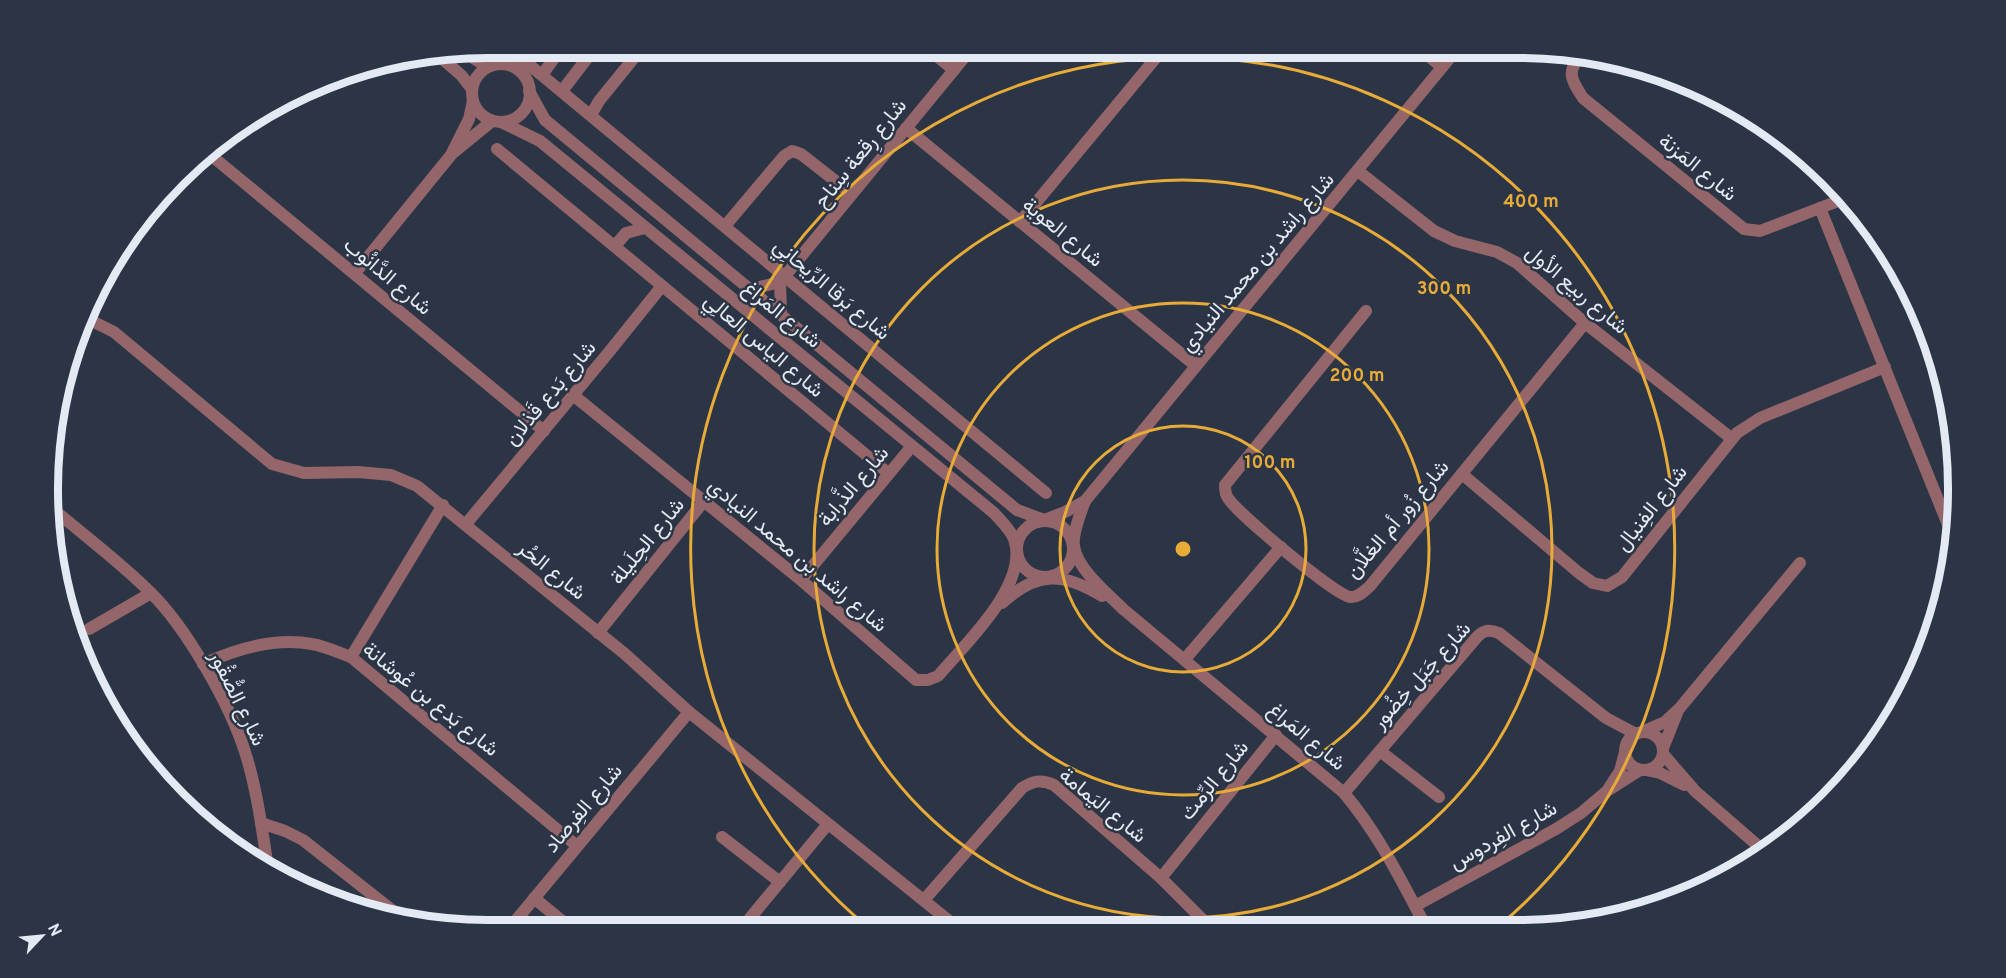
<svg xmlns="http://www.w3.org/2000/svg" width="2006" height="978" font-family="Overpass,Vazirmatn,sans-serif">
	<style>
		.lines { fill: none; stroke-linecap: round; stroke-linejoin: round }
		.minor { stroke: #94666a; stroke-width: 12 }
		.ring { fill: none; stroke: #e9ab38; stroke-width: 3 }
		.labels { text-anchor: middle; stroke-width: 5; stroke-linejoin: round; paint-order: stroke }
		.street-label { font-size: 21px; fill: #e3eaf4; stroke: #2b3545 }
		.rim { fill: none; stroke: #e3eaf4; stroke-width: 8 }
		.centre { fill: #e9ab38; stroke: #2b3545; stroke-width: 3 }
		.ring-label { font-size: 18px; text-anchor: middle; font-weight: bold; fill: #e9ab38; stroke: #2b3545; stroke-width: 5; stroke-linejoin: round; paint-order: stroke }
	</style>
	<rect width="100%" height="100%" fill="#2b3545"/>
	<g class="lines">
		<g class="minor">
			<path d="M509,48L1046,493"/>
			<path d="M927,48L954,70"/>
			<path d="M1419,48L1442,67"/>
			<path d="M464,52L481,63L494,64"/>
			<path d="M1581,54C1566,73 1571,79 1583,98L1744,229L1760,231L1846,198"/>
			<path d="M439,56L461,75L472,89"/>
			<circle cx="501" cy="93" r="29"/>
			<path d="M542,75L555,57L557,48"/>
			<path d="M529,91L545,120L1017,510L1044,520L1065,512L1085,501"/>
			<path d="M562,91L595,48"/>
			<path d="M591,115L599,101L642,48"/>
			<path d="M501,122L540,141L994,513C1001,521 1010,529 1014,539C1030,584 965,644 938,676L928,680H916L801,580L573,395"/>
			<path d="M906,128L1196,366"/>
			<path d="M497,149L888,473"/>
			<path d="M207,152L544,431"/>
			<path d="M454,152L492,121"/>
			<path d="M1358,171L1434,231L1455,241L1497,252L1517,263L1585,323L1731,438"/>
			<path d="M1820,208L1953,537"/>
			<path d="M1020,222L1164,48"/>
			<path d="M725,226L784,156L792,151L801,154L852,194"/>
			<path d="M615,246L626,233L645,228"/>
			<path d="M355,273L451,155L469,119L473,101"/>
			<path d="M780,282L781,313"/>
			<path d="M751,289L780,282L972,48"/>
			<path d="M1366,311L1225,485C1225,489 1225,494 1228,498C1237,513 1335,595 1350,597C1358,598 1364,591 1370,586L1585,323"/>
			<path d="M88,319L114,332L272,464L304,473L358,472L391,475L417,486L625,654L689,712L958,928"/>
			<path d="M1462,474L1579,573L1593,583L1607,586L1622,577L1737,433L1760,418L1885,367"/>
			<path d="M53,509C85,536 120,562 150,592C186,627 230,704 245,752C257,789 262,830 268,868"/>
			<circle cx="1045" cy="549" r="28"/>
			<path d="M466,524L609,352L662,286"/>
			<path d="M801,580L912,446"/>
			<path d="M1002,603C1037,571 1063,572 1102,596"/>
			<path d="M89,629L151,593"/>
			<path d="M598,633L704,501"/>
			<path d="M351,657L443,505"/>
			<path d="M1185,659L1281,547"/>
			<path d="M203,664C236,649 275,637 312,644C325,646 339,653 351,657L577,846"/>
			<path d="M1642,732L1665,722L1679,709L1800,563"/>
			<circle cx="1644" cy="751" r="19"/>
			<path d="M1663,748L1677,713"/>
			<path d="M1380,751L1439,797"/>
			<path d="M1663,754L1695,791L1764,851"/>
			<path d="M1646,770L1660,773L1684,785"/>
			<path d="M1609,788L1620,771L1625,752"/>
			<path d="M1344,793L1477,637C1484,630 1489,629 1499,633L1606,718L1636,734"/>
			<path d="M1818,806L1888,721"/>
			<path d="M261,823L285,831L303,840L407,922"/>
			<path d="M722,837L780,882"/>
			<path d="M1161,878L1276,735"/>
			<path d="M534,898L573,930"/>
			<path d="M924,900L1022,788C1033,781 1041,779 1054,785L1161,878L1210,927"/>
			<path d="M1415,906L1556,829L1581,813L1607,791L1640,770"/>
			<path d="M1426,927C1401,880 1378,833 1344,793L1123,609C1107,593 1077,569 1074,546C1072,534 1081,512 1085,501L1458,48"/>
			<path d="M741,929L828,824"/>
			<path d="M508,930L689,712"/>
		</g>
	</g>
	<g class="ring">
		<circle cx="1183" cy="549" r="123"/>
		<circle cx="1183" cy="549" r="246"/>
		<circle cx="1183" cy="549" r="369"/>
		<path d="M870 929A492 492 0 1 1 1499 926"/>
	</g>
	<g class="labels">
		<g class="street-label">
			<text transform="translate(860 153) rotate(-51)" y="7">شارع رِقعة سِناح</text>
			<text transform="translate(1698 167) rotate(39)" y="7">شارع المَزنة</text>
			<text transform="translate(1063 232) rotate(39)" y="7">شارع العوية</text>
			<text transform="translate(1257 262) rotate(-50)" y="7">شارع راشد بن محمد النيادي</text>
			<text transform="translate(388 276) rotate(40)" y="7">شارع الدَّانُوب</text>
			<text transform="translate(832 289) rotate(40)" y="7">شارع بَرقا الرِّيحانِي</text>
			<text transform="translate(1577 289) rotate(40)" y="7">شارع ربيع الأول</text>
			<text transform="translate(782 314) rotate(39)" y="7">شارع المَراغ</text>
			<text transform="translate(764 345) rotate(40)" y="7">شارع الياس العالِي</text>
			<text transform="translate(550 393) rotate(-50)" y="7">شارع بَدع قَذلان</text>
			<text transform="translate(853 486) rotate(-50)" y="7">شارع الذَّرابة</text>
			<text transform="translate(1651 508) rotate(-52)" y="7">شارع الفِنيال</text>
			<text transform="translate(1397 519) rotate(-50)" y="7">شارع زُور أم الغلَّان</text>
			<text transform="translate(647 541) rotate(-51)" y="7">شارع الحِلَيلة</text>
			<text transform="translate(798 555) rotate(40)" y="7">شارع راشد بن محمد النيادي</text>
			<text transform="translate(552 570) rotate(39)" y="7">شارع الحُر</text>
			<text transform="translate(1421 675) rotate(-48)" y="7">شارع جَبَل خِضُور</text>
			<text transform="translate(238 698) rotate(64)" y="7">شارع الصُّقُور</text>
			<text transform="translate(431 699) rotate(39)" y="7">شارع بَدع بن عُوشانة</text>
			<text transform="translate(1307 736) rotate(40)" y="7">شارع المَراغ</text>
			<text transform="translate(1214 780) rotate(-51)" y="7">شارع الرِّمث</text>
			<text transform="translate(1103 805) rotate(39)" y="7">شارع اليَمامة</text>
			<text transform="translate(583 808) rotate(-50)" y="7">شارع الفِرصاد</text>
			<text transform="translate(1503 835) rotate(-29)" y="7">شارع الفِردوس</text>
		</g>
	</g>
	<path d="M0 0H2006V978H0ZM488 58H1518A430 430 0 0 1 1948 488V490A430 430 0 0 1 1518 920H488A430 430 0 0 1 58 490V488A430 430 0 0 1 488 58Z" fill="#2b3545" fill-rule="evenodd"/>
	<path class="rim" d="M488 58H1518A430 430 0 0 1 1948 488V490A430 430 0 0 1 1518 920H488A430 430 0 0 1 58 490V488A430 430 0 0 1 488 58Z"/>
	<circle cx="1183" cy="549" r="9" class="centre"/>
	<g class="ring-label">
		<text x="1531" y="207">400 m</text>
		<text x="1444" y="294">300 m</text>
		<text x="1357" y="381">200 m</text>
		<text x="1270" y="468">100 m</text>
	</g>
	<g transform="translate(42 936) rotate(64)" stroke="#2b3545" stroke-width="4.5" paint-order="stroke">
	<path d="M0-4.5L10 22L0 15L-10 22Z" fill="#e3eaf4"/>
	<text y="-9" font-size="16" font-weight="bold" text-anchor="middle" fill="#e3eaf4">N</text>
	</g>
</svg>
